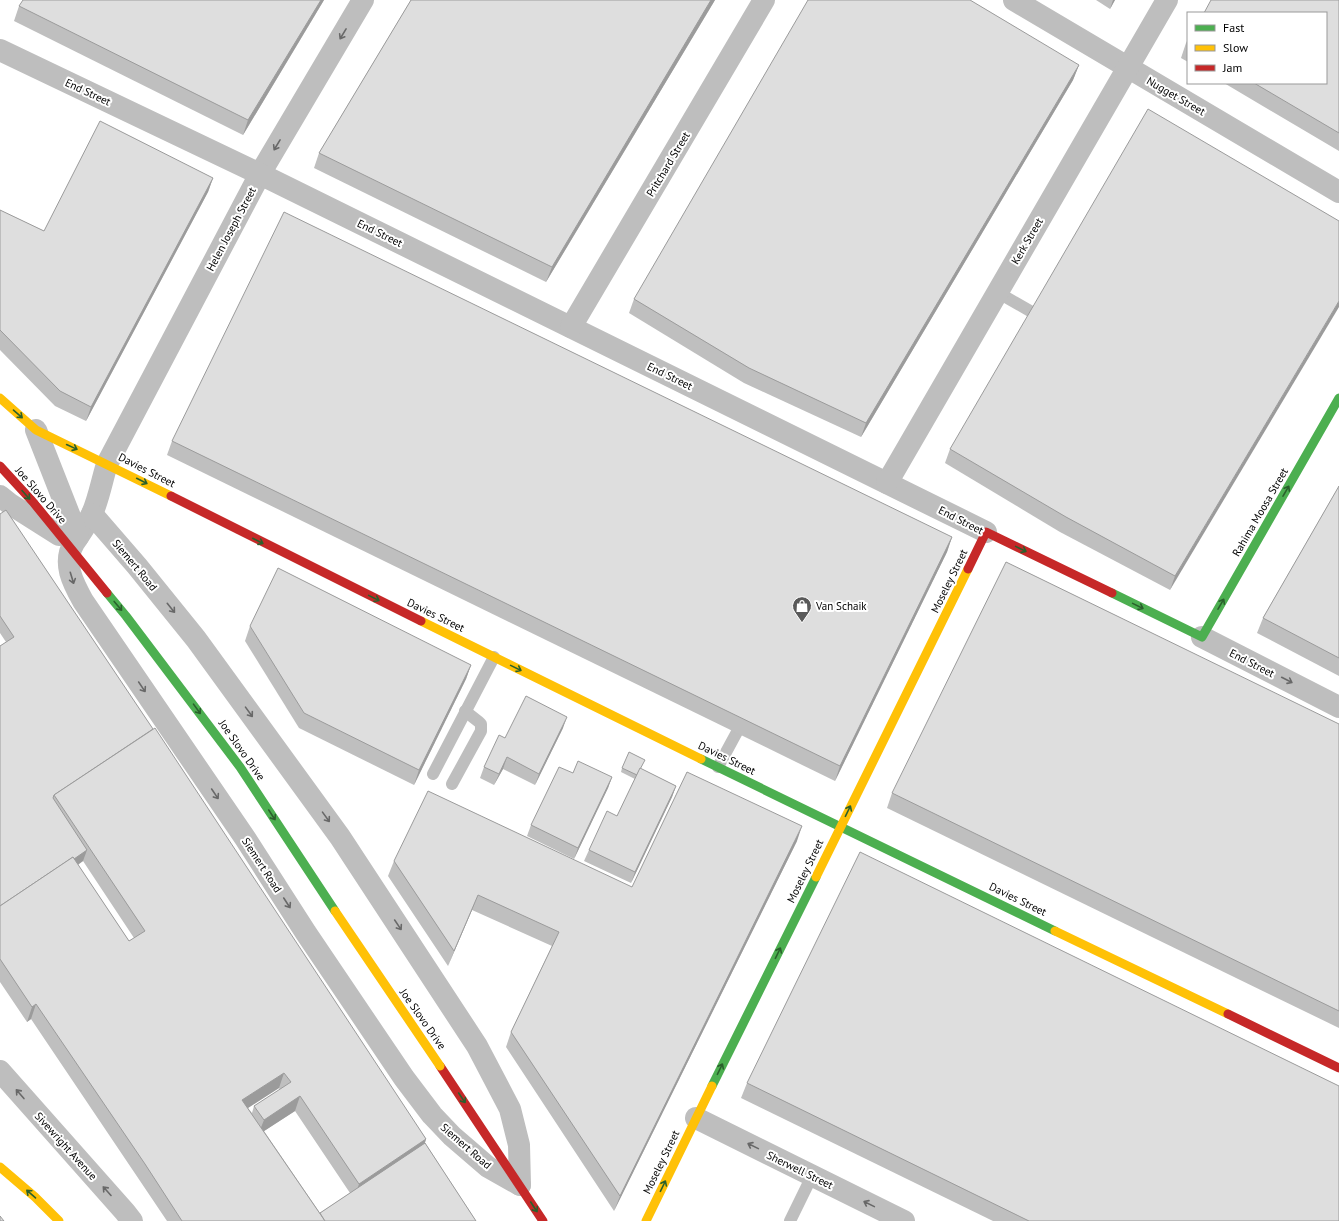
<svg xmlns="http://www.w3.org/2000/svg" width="1339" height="1221" font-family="'PT Sans',sans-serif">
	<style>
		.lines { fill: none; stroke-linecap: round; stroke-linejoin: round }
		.lane { stroke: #bebebe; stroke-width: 12 }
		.street { stroke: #bebebe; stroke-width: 22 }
		.fast { stroke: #4caf50; stroke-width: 9 }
		.slow { stroke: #ffc107; stroke-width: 9 }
		.jam { stroke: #c62828; stroke-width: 9 }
		.fast-bridge { stroke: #4caf50; stroke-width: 9 }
		.slow-bridge { stroke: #ffc107; stroke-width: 9 }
		.jam-bridge { stroke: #c62828; stroke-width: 9 }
		.wall { fill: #bfbfbf; fill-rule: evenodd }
		.shaded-wall { fill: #9b9b9b }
		.building { fill: #dedede; stroke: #9b9b9b }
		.oneway { stroke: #686868 }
		.oneway2 { stroke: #2a602c }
		.labels { text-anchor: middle; stroke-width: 4; stroke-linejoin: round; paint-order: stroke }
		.street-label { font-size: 11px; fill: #000; stroke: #fff }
		.poi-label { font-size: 11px; fill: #000; stroke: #fff; text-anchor: start }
	</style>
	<rect width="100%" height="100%" fill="#fff"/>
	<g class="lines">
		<g class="lane">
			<path d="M997,292L1044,319"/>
			<path d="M718,767L744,719"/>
			<path d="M433,774L494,657"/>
			<path d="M452,784L481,731V724L479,722L465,711"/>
			<path d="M790,1221L812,1176"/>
		</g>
		<g class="street">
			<path d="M363,0L260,174L107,464C102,480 99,498 92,514C87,524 80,534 74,543C62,563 73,583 83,601L245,838L306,933L404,1078L432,1115L452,1136L488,1167L520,1185"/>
			<path d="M1014,0L1339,192"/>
			<path d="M0,50L260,174L986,532"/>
			<path d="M571,327L764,0"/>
			<path d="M36,430L78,537"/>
			<path d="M887,483L1167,0"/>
			<path d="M0,496L10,504L59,535"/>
			<path d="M92,514L137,566L196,639L340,837L477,1046L510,1109L519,1145L520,1185"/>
			<path d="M1202,637L1339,707"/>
			<path d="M0,1071L125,1212L132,1221"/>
			<path d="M696,1118L904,1221"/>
		</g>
		<g class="fast">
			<path d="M1112,593L1202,637L1339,398"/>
			<path d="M701,759L1055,931"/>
			<path d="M712,1086L816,877"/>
		</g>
		<g class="slow">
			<path d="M0,398L36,430L171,496"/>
			<path d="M421,621L701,759"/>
			<path d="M816,877L968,569"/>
			<path d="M1055,931L1228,1014"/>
			<path d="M0,1167L35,1197L59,1221"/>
			<path d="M646,1221L712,1086"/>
		</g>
		<g class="jam">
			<path d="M171,496L421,621"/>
			<path d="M968,569L986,532L1112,593"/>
			<path d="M1228,1014L1339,1068"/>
			<path d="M440,1066L543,1221"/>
		</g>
		<path class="fast-bridge" d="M107,593L126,616L240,767L335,911"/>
		<path class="slow-bridge" d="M335,911L440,1066"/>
		<path class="jam-bridge" d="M0,466L33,502L107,593"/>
	</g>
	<g class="wall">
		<path d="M324,0L243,135L14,21L19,6Z"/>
		<path d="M411,0H715L546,282L314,168L319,153Z"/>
		<path d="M1096,0H1115L1110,9Z"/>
		<path d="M1339,0V151L1224,83H1326Z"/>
		<path d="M1188,39V62L1181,58L1186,43Z"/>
		<path d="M1079,65L1073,80L861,437L744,383L629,313L634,299Z"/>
		<path d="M213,178L208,192L86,421L55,406L0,350V210L44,231Z"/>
		<path d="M1339,221L1170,590L1060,532L945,463L950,449Z"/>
		<path d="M172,441L952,537L947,552L835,781L167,455Z"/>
		<path d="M1339,486V676L1257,633L1263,618Z"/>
		<path d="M0,514L426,1139L425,1143L476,1221H167L31,1019L27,1022L0,982V646L6,642L0,633ZM83,861L134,938L129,941L78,865ZM279,1088L280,1090L254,1106L252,1113L248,1108ZM295,1111L350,1193L320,1213L264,1131Z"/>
		<path d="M250,626L471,665L466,679L414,785L299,728L245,641Z"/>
		<path d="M1339,724V1028L887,808L892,793Z"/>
		<path d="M563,728L535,785L503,769L494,785L480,778L484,767L505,738Z"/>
		<path d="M622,768L641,769L676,786L672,797L631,883L584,861L589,850L617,816L635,779L621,772Z"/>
		<path d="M573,773L612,777L608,788L574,859L527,836L531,825Z"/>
		<path d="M797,841L614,1211L506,1047L511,1032L552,946L472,910L448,966L388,876L394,861L632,887Z"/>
		<path d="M747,1083L1339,1221H993L741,1098Z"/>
	</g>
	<g class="shaded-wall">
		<path d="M321,0H324L243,135L248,120Z"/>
		<path d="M711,0H715L546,282L552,267Z"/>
		<path d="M1113,0H1115L1110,9Z"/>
		<path d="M1079,65L1073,80L861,437L866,423Z"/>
		<path d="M213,178L208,192L86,421L91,407Z"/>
		<path d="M1339,301V307L1170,590L1175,576Z"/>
		<path d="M952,537L947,552L835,781L840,766Z"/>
		<path d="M471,665L466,679L414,785L419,770Z"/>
		<path d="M567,717L563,728L535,785L539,774Z"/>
		<path d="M507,757L503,769L494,785L499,774Z"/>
		<path d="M612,777L608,788L574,859L578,848Z"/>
		<path d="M676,786L672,797L631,883L635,872Z"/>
		<path d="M802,826L797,841L614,1211L620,1196Z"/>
		<path d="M87,850L83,861L0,917V908Z"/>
		<path d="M478,895L472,910L448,966L454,951Z"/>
		<path d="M36,1004L31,1019L27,1022L32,1007Z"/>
		<path d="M284,1073L279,1088L237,1115L242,1100Z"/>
		<path d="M300,1096L295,1111L258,1135L264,1120Z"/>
		<path d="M426,1139L421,1154L354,1199L359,1184Z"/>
	</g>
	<g class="building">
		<path d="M23,0H321L248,120L19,6Z"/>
		<path d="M411,0H711L552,267L319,153Z"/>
		<path d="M808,0H970L1079,65L866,423L749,368L634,299Z"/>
		<path d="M1211,0H1339V133L1254,83H1326V13H1204Z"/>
		<path d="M1148,109L1339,221V301L1175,576L1066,517L950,449Z"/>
		<path d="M100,121L213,178L91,407L60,391L0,330V210L44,231Z"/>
		<path d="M284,212L952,537L840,766L172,441Z"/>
		<path d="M1339,486V658L1263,618Z"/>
		<path d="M6,510L153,729L54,795L53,798L87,850L74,859L73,857L0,906V646L14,637L0,616V514Z"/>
		<path d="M1006,562L1339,724V1011L892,793Z"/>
		<path d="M278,568L471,665L419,770L304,713L250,626Z"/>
		<path d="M526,696L567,717L539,774L507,757L499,774L484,767L499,735L505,738Z"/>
		<path d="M155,728L426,1139L359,1184L300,1096L264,1120L254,1106L291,1082L284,1073L242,1100L325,1221H182L145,1164L36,1004L32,1007L0,959V906L73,857L129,941L145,931L54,795Z"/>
		<path d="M629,752L645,760L637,775L622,768Z"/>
		<path d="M578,761L612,777L578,848L531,825L559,767L573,773Z"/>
		<path d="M640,768L676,786L635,872L589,850L607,811L617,816Z"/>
		<path d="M687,772L802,826L620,1196L511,1032L559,932L478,895L454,951L394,861L428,791L632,887Z"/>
		<path d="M860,852L1339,1086V1221H1029L747,1083Z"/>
		<path d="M425,1143L476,1221H325L320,1213Z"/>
		<path d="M0,1216L4,1221H0Z"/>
	</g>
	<defs><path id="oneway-shaft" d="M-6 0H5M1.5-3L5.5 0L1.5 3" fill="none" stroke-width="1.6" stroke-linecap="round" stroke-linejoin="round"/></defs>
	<g class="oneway">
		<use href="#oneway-shaft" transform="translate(343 34) rotate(121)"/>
		<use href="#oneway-shaft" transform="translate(277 145) rotate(121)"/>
		<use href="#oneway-shaft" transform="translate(72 578) rotate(73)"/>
		<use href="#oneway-shaft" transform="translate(171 608) rotate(51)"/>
		<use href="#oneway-shaft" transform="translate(1287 680) rotate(27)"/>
		<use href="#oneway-shaft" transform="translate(142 687) rotate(56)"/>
		<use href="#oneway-shaft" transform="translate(249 712) rotate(54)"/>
		<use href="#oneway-shaft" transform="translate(215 794) rotate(56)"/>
		<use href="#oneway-shaft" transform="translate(326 817) rotate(54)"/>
		<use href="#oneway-shaft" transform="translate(287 903) rotate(57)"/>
		<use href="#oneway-shaft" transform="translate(398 925) rotate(56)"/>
		<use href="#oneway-shaft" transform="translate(20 1094) rotate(-131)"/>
		<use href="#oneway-shaft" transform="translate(753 1146) rotate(-154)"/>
		<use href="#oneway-shaft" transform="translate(107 1191) rotate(-132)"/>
		<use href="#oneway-shaft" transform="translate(869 1204) rotate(-154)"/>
	</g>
	<g class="oneway2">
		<use href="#oneway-shaft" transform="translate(18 414) rotate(41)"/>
		<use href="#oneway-shaft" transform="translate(72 447) rotate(25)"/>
		<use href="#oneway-shaft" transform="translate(142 481) rotate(27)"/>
		<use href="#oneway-shaft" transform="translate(1286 491) rotate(-60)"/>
		<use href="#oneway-shaft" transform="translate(26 495) rotate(48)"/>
		<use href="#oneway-shaft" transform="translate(258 541) rotate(27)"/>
		<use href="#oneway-shaft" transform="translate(1021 549) rotate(26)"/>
		<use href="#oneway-shaft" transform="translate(374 598) rotate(26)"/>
		<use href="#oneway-shaft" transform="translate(1221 604) rotate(-60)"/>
		<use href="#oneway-shaft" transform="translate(118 606) rotate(50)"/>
		<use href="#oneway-shaft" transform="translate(1138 606) rotate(26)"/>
		<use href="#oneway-shaft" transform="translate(516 668) rotate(26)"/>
		<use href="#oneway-shaft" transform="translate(197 709) rotate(54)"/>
		<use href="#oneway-shaft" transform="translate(848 811) rotate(-64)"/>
		<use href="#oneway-shaft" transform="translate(272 815) rotate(57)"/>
		<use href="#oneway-shaft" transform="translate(778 953) rotate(-64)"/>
		<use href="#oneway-shaft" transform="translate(720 1069) rotate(-64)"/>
		<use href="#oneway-shaft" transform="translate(462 1098) rotate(56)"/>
		<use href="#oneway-shaft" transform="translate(663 1186) rotate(-64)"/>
		<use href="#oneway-shaft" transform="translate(31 1194) rotate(-139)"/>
		<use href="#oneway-shaft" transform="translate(534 1207) rotate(57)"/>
	</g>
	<defs>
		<g id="shop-pin" transform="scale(1)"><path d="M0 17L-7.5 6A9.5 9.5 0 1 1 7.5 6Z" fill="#595959" stroke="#fff"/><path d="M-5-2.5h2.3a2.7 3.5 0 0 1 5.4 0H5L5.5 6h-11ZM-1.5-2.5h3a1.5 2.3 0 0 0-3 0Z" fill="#fff"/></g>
	</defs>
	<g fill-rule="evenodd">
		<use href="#shop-pin" x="802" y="606"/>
	</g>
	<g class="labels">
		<g class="street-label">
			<text transform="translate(88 92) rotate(25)" y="4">End Street</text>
			<text transform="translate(1176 96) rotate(30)" y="4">Nugget Street</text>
			<text transform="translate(668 164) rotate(-59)" y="4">Pritchard Street</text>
			<text transform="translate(231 229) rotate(-62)" y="4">Helen Joseph Street</text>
			<text transform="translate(380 233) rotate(26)" y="4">End Street</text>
			<text transform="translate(1027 241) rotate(-60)" y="4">Kerk Street</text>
			<text transform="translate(670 376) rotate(26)" y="4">End Street</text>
			<text transform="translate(147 470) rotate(27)" y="4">Davies Street</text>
			<text transform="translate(41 495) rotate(49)" y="4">Joe Slovo Drive</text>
			<text transform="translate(1260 512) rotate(-60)" y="4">Rahima Moosa Street</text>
			<text transform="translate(961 520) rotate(27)" y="4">End Street</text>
			<text transform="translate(135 565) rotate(50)" y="4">Siemert Road</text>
			<text transform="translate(949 581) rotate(-64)" y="4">Moseley Street</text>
			<text transform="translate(436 615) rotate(26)" y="4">Davies Street</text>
			<text transform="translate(1252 663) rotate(27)" y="4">End Street</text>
			<text transform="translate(242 750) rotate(55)" y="4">Joe Slovo Drive</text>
			<text transform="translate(727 758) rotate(26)" y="4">Davies Street</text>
			<text transform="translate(262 865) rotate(57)" y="4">Siemert Road</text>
			<text transform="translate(805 871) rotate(-64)" y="4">Moseley Street</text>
			<text transform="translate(1018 899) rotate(26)" y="4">Davies Street</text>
			<text transform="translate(423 1019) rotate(55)" y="4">Joe Slovo Drive</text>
			<text transform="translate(66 1146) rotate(48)" y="4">Sivewright Avenue</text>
			<text transform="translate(466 1146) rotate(41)" y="4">Siemert Road</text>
			<text transform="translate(661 1162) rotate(-64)" y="4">Moseley Street</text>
			<text transform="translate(800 1170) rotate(26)" y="4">Sherwell Street</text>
		</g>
		<g class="poi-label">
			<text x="816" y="610">Van Schaik</text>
		</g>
	</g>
	<rect x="1187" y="12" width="140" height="72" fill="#ffffff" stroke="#999999"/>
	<rect x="1195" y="25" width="20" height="6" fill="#4caf50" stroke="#999999"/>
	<text x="1223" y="32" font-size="12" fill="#000000">Fast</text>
	<rect x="1195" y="45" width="20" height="6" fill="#ffc107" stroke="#999999"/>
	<text x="1223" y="52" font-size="12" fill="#000000">Slow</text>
	<rect x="1195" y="65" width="20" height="6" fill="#c62828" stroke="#999999"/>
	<text x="1223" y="72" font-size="12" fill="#000000">Jam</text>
</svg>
